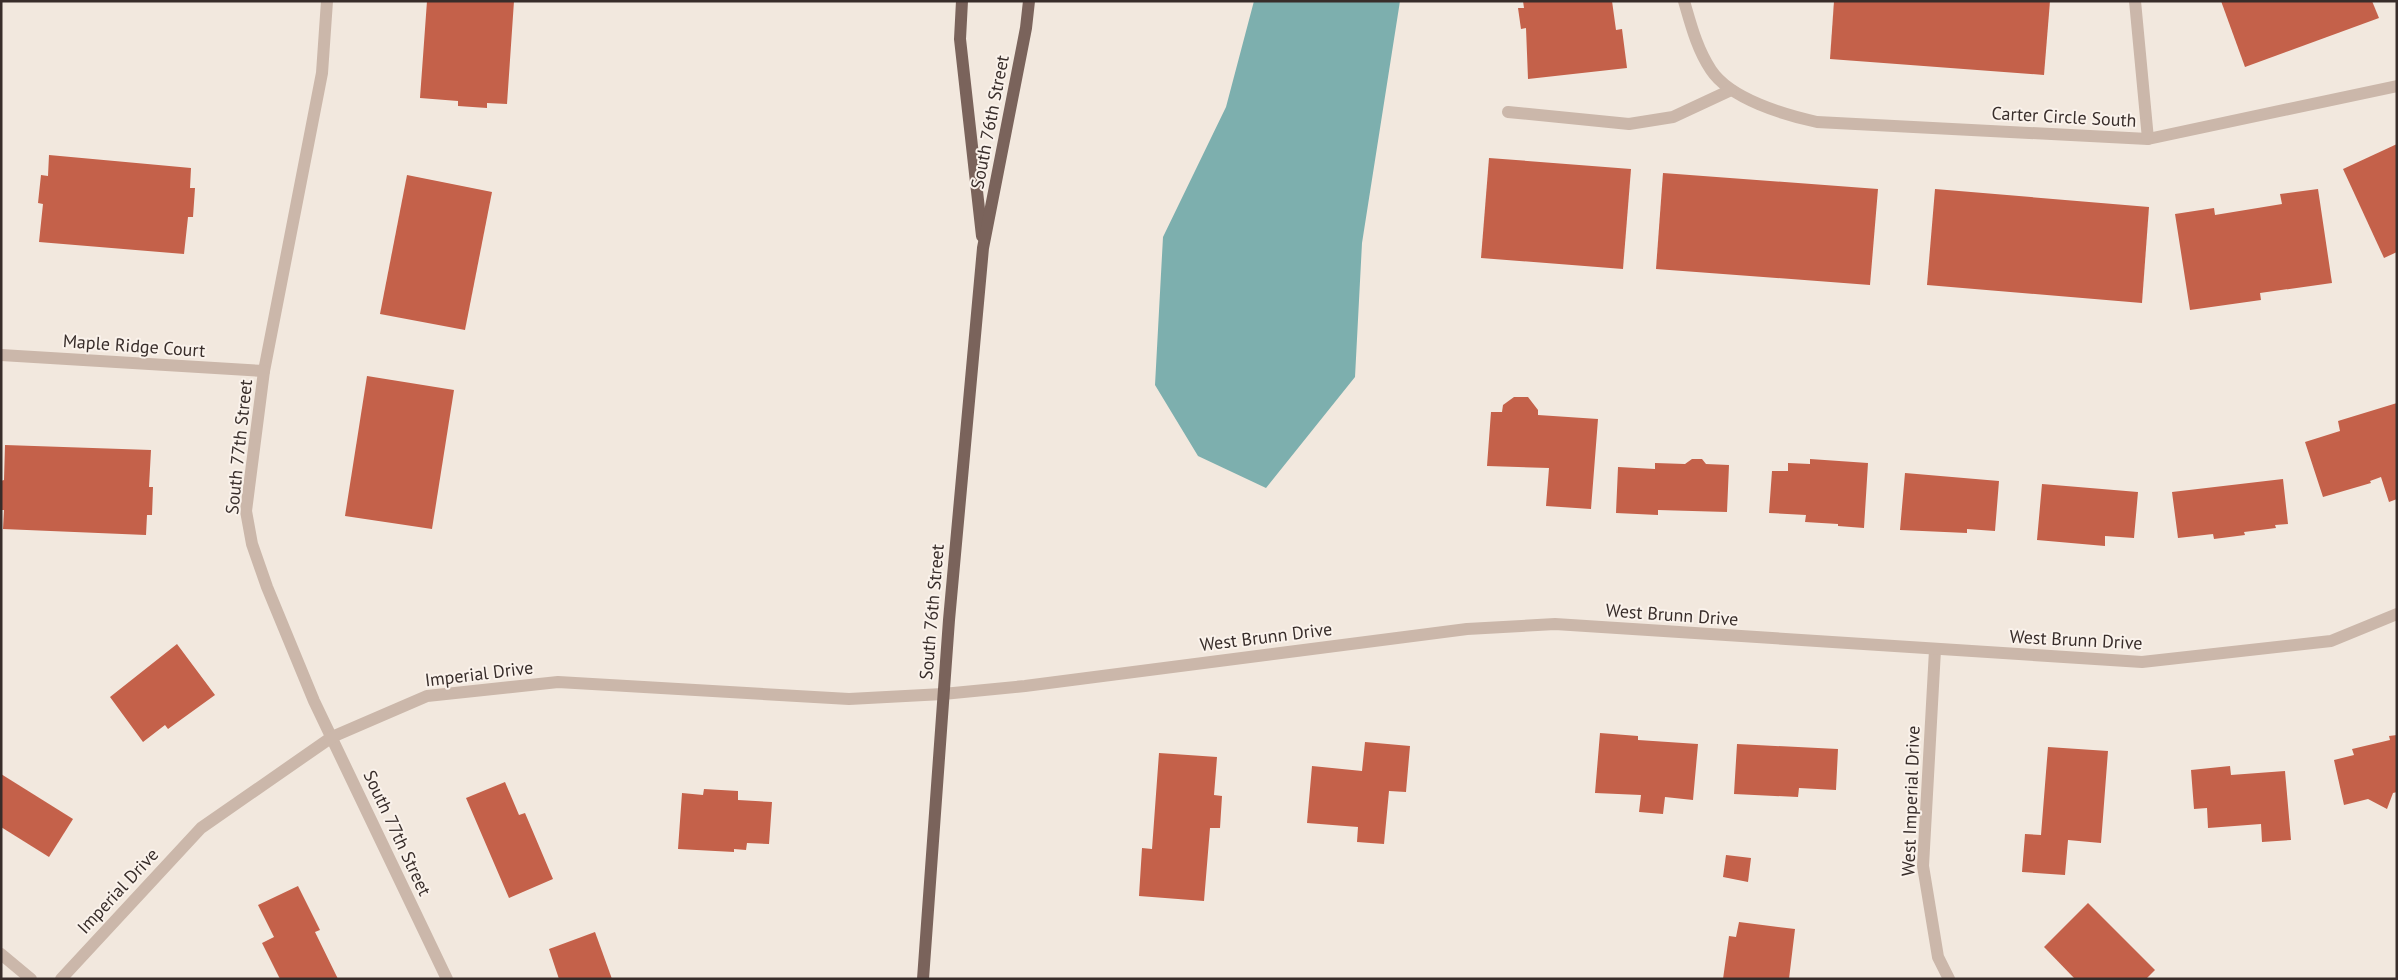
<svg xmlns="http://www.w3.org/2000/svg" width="2398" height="980" font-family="'PT Sans',sans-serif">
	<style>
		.water { fill: #7dafae }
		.building { fill: #c4614a }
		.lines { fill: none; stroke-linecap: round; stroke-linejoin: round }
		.minor { stroke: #cbb7aa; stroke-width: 12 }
		.major { stroke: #7a635b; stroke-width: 12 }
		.labels { text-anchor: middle; stroke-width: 4; stroke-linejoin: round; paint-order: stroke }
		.street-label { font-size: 18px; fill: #382d2a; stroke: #faf2eb }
	</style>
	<rect width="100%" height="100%" fill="#f2e8de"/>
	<path class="water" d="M1254,1H1400L1362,243L1355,377L1266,488L1198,456L1155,385L1163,237L1226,107Z"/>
	<g class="building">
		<path d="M427,1H514L507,104L487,103V108L458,106V101L420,98Z"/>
		<path d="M1523,1H1612L1616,30L1622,29L1627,68L1528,79L1526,28L1521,29L1518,8H1524Z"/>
		<path d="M1834,1H2050L2044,75L1830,59Z"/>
		<path d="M2221,1H2372L2379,18L2245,67Z"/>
		<path d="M2397,144V252L2384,258L2343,169Z"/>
		<path d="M49,155L191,168L190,188H195L193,217H188L184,254L39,242L43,204L38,203L41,175L48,176Z"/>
		<path d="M1489,158L1631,169L1623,269L1481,258Z"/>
		<path d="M1663,173L1878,189L1870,285L1656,269Z"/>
		<path d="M407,175L492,192L465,330L380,314Z"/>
		<path d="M1935,189L2149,207L2142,303L1927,285Z"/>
		<path d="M2318,189L2332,283L2260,293L2261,300L2190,310L2175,214L2214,208L2215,215L2282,204L2280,194Z"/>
		<path d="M367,376L454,390L432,529L345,516Z"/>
		<path d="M1514,397H1528L1538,410V415L1598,419L1591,509L1546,506L1549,468L1487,466L1491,412H1502L1503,405Z"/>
		<path d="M2397,403V499L2389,502L2381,477L2370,481L2371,483L2323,497L2305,442L2340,431L2338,421Z"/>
		<path d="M5,445L151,450L149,487H153L152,515H147L146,535L3,529L4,510H1V481L4,480Z"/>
		<path d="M1692,459H1702L1706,464L1729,465L1727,512L1658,510V515L1616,513L1618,467L1655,469V463L1685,464Z"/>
		<path d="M1810,459L1868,463L1864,528L1838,526V524L1805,522L1806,515L1769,513L1772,471H1788V463L1810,464Z"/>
		<path d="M1905,473L1999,481L1995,531L1967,529V533L1900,530Z"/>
		<path d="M2283,479L2288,524L2275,525L2276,528L2244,532L2245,535L2214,539L2213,534L2178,538L2172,492Z"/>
		<path d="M2042,484L2138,492L2134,538L2105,536V546L2037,540Z"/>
		<path d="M177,644L215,695L168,729L165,725L143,742L110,697Z"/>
		<path d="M1600,733L1638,736V740L1698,744L1693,800L1665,797L1663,814L1639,812L1641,795L1595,793Z"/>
		<path d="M2397,735V792L2393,793L2387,809L2368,799L2344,805L2334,760L2354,755L2352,749L2390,740L2389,736Z"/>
		<path d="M1365,742L1410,746L1406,792L1389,791L1384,844L1357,842L1358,827L1307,823L1312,766L1362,771Z"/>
		<path d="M1737,744L1838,749L1836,790L1799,788L1798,797L1734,794Z"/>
		<path d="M2048,747L2108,751L2101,843L2068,840L2065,875L2022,872L2025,834L2041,835Z"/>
		<path d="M1159,753L1217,757L1214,795L1222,796L1220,828H1210L1204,901L1139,896L1142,848L1152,849Z"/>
		<path d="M2230,766L2231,775L2285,771L2291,840L2262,842L2261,824L2208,828L2207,808L2194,809L2191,770Z"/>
		<path d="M1,774L73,819L49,857L1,827Z"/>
		<path d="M505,782L519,815L525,813L553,879L509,898L466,798Z"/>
		<path d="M704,789L738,791V800L772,802L769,844L747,843L746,850L734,849V852L678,849L682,793L703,795Z"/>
		<path d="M1726,855L1751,858L1748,882L1723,877Z"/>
		<path d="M298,886L320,930L315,932L338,979H280L262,943L274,937L258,905Z"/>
		<path d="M2088,903L2155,970L2146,979H2075L2044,947Z"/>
		<path d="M1739,922L1795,929L1789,979H1723L1729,936L1736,937Z"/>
		<path d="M595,932L612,979H559L549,949Z"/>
	</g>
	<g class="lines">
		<g class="minor">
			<path d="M327,1L322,73L264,371L246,511L252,544L267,587L314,701L447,979"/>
			<path d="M1684,1C1691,25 1697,49 1711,70C1730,99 1785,115 1817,122L2148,139L2397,86"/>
			<path d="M2135,1L2148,139"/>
			<path d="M1508,112L1629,124L1673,117L1731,90"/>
			<path d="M1,355L264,371"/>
			<path d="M1935,650L1923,866L1938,957L1949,979"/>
			<path d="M1,954L31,979"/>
			<path d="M61,979L201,828L332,737L427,696L558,682L849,699L943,694L1025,686L1467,629L1555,624L2142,662L2331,641L2397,614"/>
		</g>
		<g class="major">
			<path d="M962,1L960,39L982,236"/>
			<path d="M923,979L949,620L983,248L1026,28L1029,1"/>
		</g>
	</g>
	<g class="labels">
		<g class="street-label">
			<text transform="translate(2064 117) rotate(3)" y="6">Carter Circle South</text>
			<text transform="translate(990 122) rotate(-79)" y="6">South 76th Street</text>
			<text transform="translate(134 346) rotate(4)" y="6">Maple Ridge Court</text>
			<text transform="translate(239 447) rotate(-84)" y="6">South 77th Street</text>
			<text transform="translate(932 612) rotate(-85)" y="6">South 76th Street</text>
			<text transform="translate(1672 615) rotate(4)" y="6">West Brunn Drive</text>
			<text transform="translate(1266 637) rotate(-7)" y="6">West Brunn Drive</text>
			<text transform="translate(2076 640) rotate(3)" y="6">West Brunn Drive</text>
			<text transform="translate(479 674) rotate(-7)" y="6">Imperial Drive</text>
			<text transform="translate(1911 801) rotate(-88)" y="6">West Imperial Drive</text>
			<text transform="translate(397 833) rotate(65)" y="6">South 77th Street</text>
			<text transform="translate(118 891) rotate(-47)" y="6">Imperial Drive</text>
		</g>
	</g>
	<rect width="2398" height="980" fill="none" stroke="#382d2a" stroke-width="5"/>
</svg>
